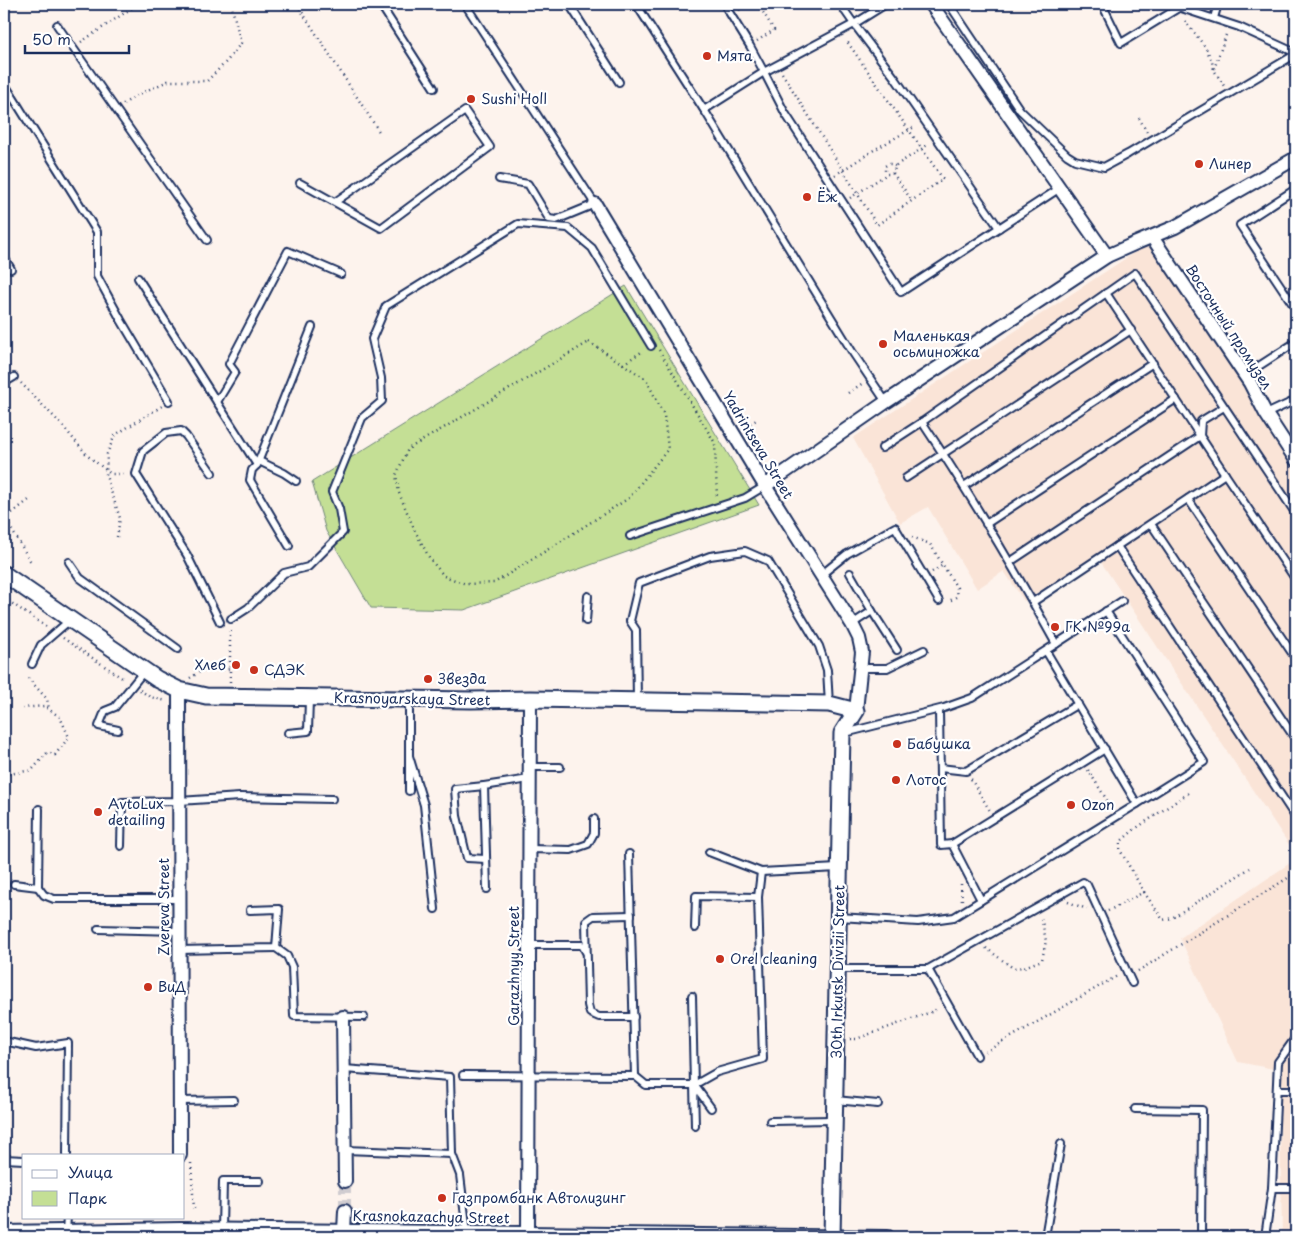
<svg xmlns="http://www.w3.org/2000/svg" width="1300" height="1241" font-family="'Playpen Sans',sans-serif">
	<style>
		.built { fill: #fae4d7 }
		.green { fill: #c4df95; stroke: #70877a }
		.lines { fill: none; stroke-linecap: round; stroke-linejoin: round }
		.minor-tunnel { stroke: #d0ccd0; stroke-width: 12; stroke-dasharray: 12 6; stroke-linecap: butt }
		.service-casing { stroke: #1b2f5e; stroke-width: 10 }
		.minor-casing { stroke: #1b2f5e; stroke-width: 16 }
		.tertiary-casing { stroke: #1b2f5e; stroke-width: 19 }
		.path { stroke: #1b2f5e; stroke-width: 2.5; stroke-dasharray: 1 4; stroke-linecap: butt }
		.service { stroke: #fff; stroke-width: 6 }
		.minor { stroke: #fff; stroke-width: 12 }
		.tertiary { stroke: #fff; stroke-width: 15 }
		.poi-dot { fill: #c8321e; stroke: #fff; stroke-width: 2 }
		.labels { text-anchor: middle; stroke-width: 4.5; stroke-linejoin: round; paint-order: stroke }
		.poi-label { font-size: 14px; fill: #1b2f5e; stroke: #fff; text-anchor: start }
		.street-label { font-size: 14px; fill: #1b2f5e; stroke: #fff }
	</style>
	<rect width="100%" height="100%" fill="#fdf3ed"/>
	<filter id="ink" filterUnits="userSpaceOnUse"><feTurbulence type="fractalNoise" baseFrequency=".02" numOctaves="2"/><feDisplacementMap in="SourceGraphic" scale="10" xChannelSelector="R" yChannelSelector="G"/><feConvolveMatrix kernelMatrix="1 2 1 2 8 2 1 2 1" color-interpolation-filters="sRGB"/></filter>
	<g filter="url(#ink)">
		<g class="built">
			<path d="M1152,241L1296,460V855L1097,556L1024,601L1004,571L977,589L928,507L900,523L853,438Z"/>
			<path d="M1296,859V1237H1282L1279,1070L1238,1062L1180,938Z"/>
		</g>
		<path class="green" d="M626,286L759,505L464,610L371,608L326,531L312,482Z"/>
		<g class="lines">
			<path class="minor-tunnel" d="M345,1211V1181"/>
			<g class="service-casing">
				<g id="service">
					<path d="M380,4L434,88"/>
					<path d="M465,4L595,204L556,220L549,219L528,184L499,179"/>
					<path d="M569,4L619,82"/>
					<path d="M636,4L704,110L764,72L785,113L901,292L1060,188"/>
					<path d="M724,4L750,46L764,72L854,24L886,4"/>
					<path d="M840,4L854,24L895,78L999,228"/>
					<path d="M949,4L1020,110L1067,155L1075,160L1104,167L1128,154L1296,54"/>
					<path d="M1102,4L1121,43L1180,7"/>
					<path d="M1169,4L1239,27L1296,53"/>
					<path d="M1214,18L1218,4"/>
					<path d="M57,25L207,240"/>
					<path d="M4,83L97,232V276L121,320L169,401"/>
					<path d="M703,108L853,353L886,402"/>
					<path d="M300,183L381,228L490,147L465,111L335,202"/>
					<path d="M1296,194L1294,190L1240,225L1296,309"/>
					<path d="M4,257L11,269"/>
					<path d="M138,278L257,465L312,327"/>
					<path d="M1106,293L1225,474"/>
					<path d="M1245,375L1296,342"/>
					<path d="M4,383L14,377"/>
					<path d="M217,402L235,372L229,364L288,251L341,274"/>
					<path d="M1266,414L1296,400"/>
					<path d="M882,448L922,422L1135,273L1296,514"/>
					<path d="M259,461L284,473L296,481"/>
					<path d="M257,465L252,470L250,480L289,546"/>
					<path d="M212,473L186,436L181,431L166,433L143,451L136,474L187,555L220,622"/>
					<path d="M906,478L1131,330"/>
					<path d="M964,486L1153,363"/>
					<path d="M1188,499L1296,659"/>
					<path d="M986,524L1176,399"/>
					<path d="M1151,524L1296,740"/>
					<path d="M630,536L745,498L765,486"/>
					<path d="M1117,546L1296,818"/>
					<path d="M69,562L80,578L178,649"/>
					<path d="M1010,562L1200,436L1201,421L1224,407"/>
					<path d="M850,573L872,611L852,624"/>
					<path d="M821,575L847,554L895,527L939,601"/>
					<path d="M1033,602L1225,474L1296,580"/>
					<path d="M872,611L897,650"/>
					<path d="M231,619L248,608L284,573L308,567L343,532L339,509L332,492L362,418L382,401L381,378L372,339L386,306L518,224L568,228L592,248L651,346"/>
					<path d="M586,621L588,596"/>
					<path d="M1056,644L1122,601"/>
					<path d="M1046,651L1137,804"/>
					<path d="M32,664L41,645L70,620"/>
					<path d="M860,668H887L924,650"/>
					<path d="M409,700V791"/>
					<path d="M637,701L636,630L630,621L639,583L710,556L745,551L768,561L819,646L827,670L829,704"/>
					<path d="M939,710L941,845L952,844L981,900"/>
					<path d="M118,730L99,726L105,711L115,707L144,671"/>
					<path d="M288,733L308,731L309,699"/>
					<path d="M845,733L944,708L972,698L1056,644C1014,568 970,494 922,422"/>
					<path d="M409,756L424,805L435,909"/>
					<path d="M530,767H560"/>
					<path d="M940,768L966,771L1078,704"/>
					<path d="M484,786L455,789L457,816L467,858L486,859"/>
					<path d="M39,809L38,887L44,895L54,899H179"/>
					<path d="M952,844L1105,749"/>
					<path d="M121,846L122,802L179,801L240,797L332,799"/>
					<path d="M529,849L571,850L588,844L594,833V819"/>
					<path d="M709,852L761,872L838,868"/>
					<path d="M629,854L635,1076"/>
					<path d="M14,884L38,887"/>
					<path d="M487,889L484,786L529,779"/>
					<path d="M631,915L593,916L586,921L588,1005L590,1013L599,1017H634"/>
					<path d="M839,917L918,922L954,917L1137,804L1204,762L1106,611"/>
					<path d="M695,928L696,896L758,897"/>
					<path d="M98,929L179,931"/>
					<path d="M529,945H582L586,952"/>
					<path d="M276,948L287,956L292,967L294,1016L364,1017"/>
					<path d="M179,950L276,948L279,909L250,910"/>
					<path d="M838,969H928L1083,882L1087,885L1132,983"/>
					<path d="M928,969L977,1056"/>
					<path d="M4,1041L36,1048L68,1043L67,1155"/>
					<path d="M344,1069L450,1077L452,1154L345,1150"/>
					<path d="M463,1075L635,1076L646,1085H694L692,996"/>
					<path d="M694,1085L717,1072L763,1059L758,897L761,872"/>
					<path d="M694,1085L695,1126"/>
					<path d="M695,1086L711,1108"/>
					<path d="M1277,1090H1296"/>
					<path d="M835,1100L878,1104"/>
					<path d="M180,1101L234,1100"/>
					<path d="M1135,1109L1202,1110L1201,1237"/>
					<path d="M770,1121L834,1120"/>
					<path d="M452,1154L460,1175L467,1233"/>
					<path d="M4,1159L24,1160"/>
					<path d="M1272,1188L1278,1062L1296,1037"/>
					<path d="M222,1230L223,1181H260"/>
					<path d="M66,1231L67,1217"/>
					<path d="M1045,1237L1061,1144"/>
					<path d="M1265,1237L1272,1188H1296"/>
				</g>
			</g>
			<g class="minor-casing">
				<g id="minor">
					<path d="M931,4L1107,256"/>
					<path d="M595,204L765,486L852,624L859,638L862,652L856,711"/>
					<path d="M1152,237L1250,383L1266,414L1296,460"/>
					<path d="M765,486L886,402L1107,256L1134,244L1175,227L1296,158"/>
					<path d="M179,690L180,1155"/>
					<path d="M343,1017L345,1181"/>
					<path d="M344,1231L345,1211"/>
					<path d="M4,1232L180,1229L888,1237"/>
					<path d="M528,1234L530,699"/>
				</g>
			</g>
			<g class="tertiary-casing">
				<path id="tertiary" d="M4,574L157,679L179,690L206,696L471,700L530,699L829,704L856,711L842,733L832,1237"/>
			</g>
			<g class="path">
				<path d="M297,4L380,133"/>
				<path d="M1293,4L1296,5"/>
				<path d="M739,10L749,4"/>
				<path d="M1185,21L1206,48L1212,62L1214,70L1224,86"/>
				<path d="M757,41L774,30L758,4"/>
				<path d="M81,42L138,4"/>
				<path d="M1214,69L1227,32"/>
				<path d="M782,73L877,225L943,179L846,40"/>
				<path d="M123,104L143,92L168,81H207L227,61L241,43L231,4"/>
				<path d="M1139,118L1147,132"/>
				<path d="M895,166L892,164H888L885,166V171L887,174H892L894,172L895,166L929,144"/>
				<path d="M893,173L912,201"/>
				<path d="M835,175L874,150L916,126"/>
				<path d="M850,198L887,174"/>
				<path d="M589,342L646,379L664,415L668,449L629,498L536,557L494,583L466,584L444,576L430,559L415,531L399,493L396,475L408,449Z"/>
				<path d="M659,350L715,443L717,499"/>
				<path d="M4,358L10,369"/>
				<path d="M623,364L643,351"/>
				<path d="M21,383L60,423L88,456L111,474H127"/>
				<path d="M848,393L863,383"/>
				<path d="M746,426L758,419"/>
				<path d="M4,517L31,562"/>
				<path d="M4,519L29,500"/>
				<path d="M117,537L120,518L106,476L107,454L115,435L162,406"/>
				<path d="M912,537L930,544L957,588L956,597L948,602"/>
				<path d="M932,572L943,565"/>
				<path d="M4,598L48,628"/>
				<path d="M63,638L125,680"/>
				<path d="M28,678L47,699L49,709"/>
				<path d="M190,678L203,670L230,669"/>
				<path d="M230,682V628"/>
				<path d="M140,690L150,697L167,701"/>
				<path d="M1088,770L1112,808"/>
				<path d="M4,775L32,770L48,752L55,755L69,737L60,717L44,706L23,708"/>
				<path d="M971,779L990,811"/>
				<path d="M961,884L962,901"/>
				<path d="M1144,892L1163,920L1172,918L1250,868"/>
				<path d="M1068,902L1087,909"/>
				<path d="M1108,911L1144,892L1120,850V842L1135,829L1190,792"/>
				<path d="M986,948L1013,968L1024,967L1042,960L1046,941L1041,916"/>
				<path d="M1138,971L1296,873"/>
				<path d="M850,1039H856L934,1011L938,1008"/>
				<path d="M985,1052L1119,975"/>
				<path d="M191,1163L194,1209"/>
			</g>
			<use href="#service" class="service"/>
			<use href="#minor" class="minor"/>
			<use href="#tertiary" class="tertiary"/>
		</g>
	</g>
	<g class="poi-dot">
		<circle cx="707" cy="56" r="5"/>
		<circle cx="471" cy="99" r="5"/>
		<circle cx="1199" cy="164" r="5"/>
		<circle cx="807" cy="197" r="5"/>
		<circle cx="883" cy="344" r="5"/>
		<circle cx="1055" cy="627" r="5"/>
		<circle cx="236" cy="665" r="5"/>
		<circle cx="254" cy="670" r="5"/>
		<circle cx="428" cy="679" r="5"/>
		<circle cx="897" cy="744" r="5"/>
		<circle cx="896" cy="780" r="5"/>
		<circle cx="1071" cy="805" r="5"/>
		<circle cx="98" cy="812" r="5"/>
		<circle cx="720" cy="959" r="5"/>
		<circle cx="148" cy="987" r="5"/>
		<circle cx="442" cy="1198" r="5"/>
	</g>
	<g class="labels">
		<g class="poi-label">
			<text x="717" y="61">Мята</text>
			<text x="481" y="104">Sushi Holl</text>
			<text x="1209" y="169">Линер</text>
			<text x="817" y="202">Ёж</text>
			<text x="893" y="341">Маленькая<tspan x="893" dy="16">осьминожка</tspan></text>
			<text x="1065" y="632">ГК №99а</text>
			<text x="226" y="670" text-anchor="end">Хлеб</text>
			<text x="264" y="675">СДЭК</text>
			<text x="438" y="684">Звезда</text>
			<text x="907" y="749">Бабушка</text>
			<text x="906" y="785">Лотос</text>
			<text x="108" y="809">AvtoLux<tspan x="108" dy="16">detailing</tspan></text>
			<text x="1081" y="810">Ozon</text>
			<text x="730" y="964">Orel cleaning</text>
			<text x="158" y="992">ВиД</text>
			<text x="452" y="1203">Газпромбанк Автолизинг</text>
		</g>
		<g class="street-label">
			<text transform="translate(1229 327) rotate(57)" y="5">Восточный промузел</text>
			<text transform="translate(758 445) rotate(59)" y="5">Yadrintseva Street</text>
			<text transform="translate(412 699) rotate(1)" y="5">Krasnoyarskaya Street</text>
			<text transform="translate(164 907) rotate(-90)" y="5">Zvereva Street</text>
			<text transform="translate(514 966) rotate(-90)" y="5">Garazhnyy Street</text>
			<text transform="translate(838 972) rotate(-89)" y="5">30th Irkutsk Divizii Street</text>
			<text transform="translate(431 1217) rotate(1)" y="5">Krasnokazachya Street</text>
		</g>
	</g>
	<rect width="1300" height="1241" fill="none" stroke="#fff" stroke-width="20"/>
	<rect x="10" y="10" width="1280" height="1221" fill="none" stroke="#1b2f5e" stroke-width="2" filter="url(#ink)"/>
	<rect x="22" y="1154" width="162" height="65" fill="#ffffff" stroke="#a4acbf"/>
	<rect x="32" y="1170" width="25" height="8" fill="#ffffff" stroke="#a4acbf"/>
	<text x="68" y="1178" font-size="15" fill="#1b2f5e">Улица</text>
	<rect x="32" y="1191" width="25" height="15" fill="#c4df95" stroke="#a4acbf"/>
	<text x="68" y="1204" font-size="15" fill="#1b2f5e">Парк</text>
	<path d="M25 45v8h104v-8" fill="none" stroke="#1b2f5e" stroke-width="2.5"/>
	<text x="32" y="45" font-size="15" fill="#1b2f5e" stroke="#ffffff" stroke-width="4" paint-order="stroke">50 m</text>
</svg>
